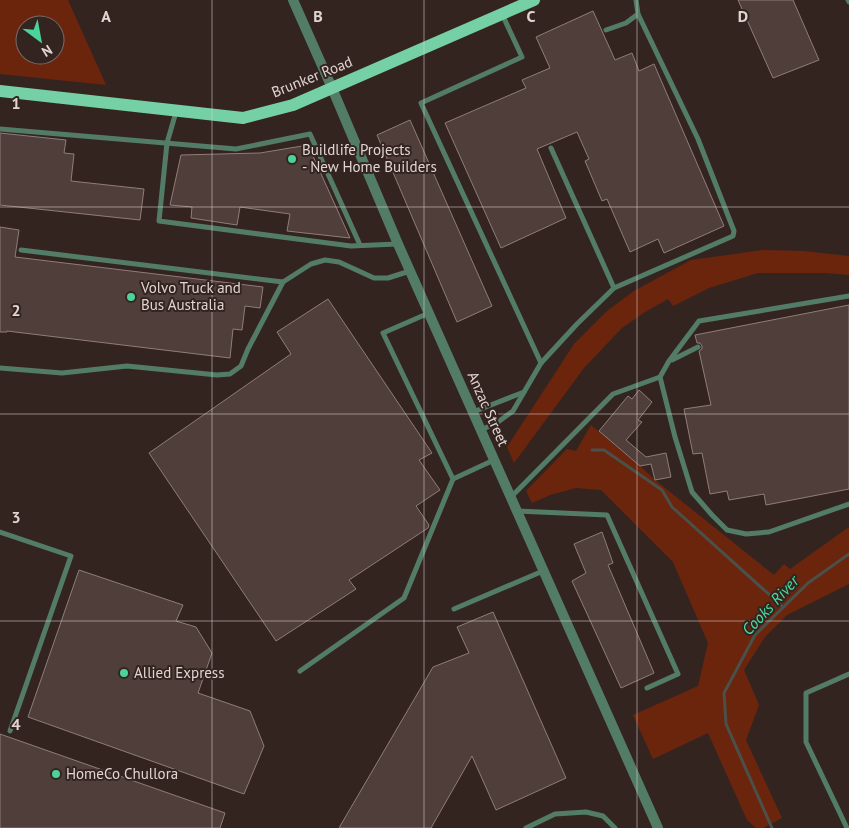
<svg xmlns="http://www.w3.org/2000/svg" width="849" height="828" font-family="'PT Sans',sans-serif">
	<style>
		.green { fill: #6c250d; fill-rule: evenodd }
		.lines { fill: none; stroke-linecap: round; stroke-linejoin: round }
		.stream { stroke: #4a504a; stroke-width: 3 }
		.building { fill: #4f3e39; stroke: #907d77 }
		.service { stroke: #537c67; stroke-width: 5 }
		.minor { stroke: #537c67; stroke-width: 10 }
		.tertiary { stroke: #537c67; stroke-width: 10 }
		.primary { stroke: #76d0a5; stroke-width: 12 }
		.grid { fill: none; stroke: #e0d5d2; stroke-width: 1; stroke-opacity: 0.55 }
		.poi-dot { fill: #4cd39b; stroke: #342420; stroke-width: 2 }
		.labels { text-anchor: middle; stroke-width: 4; stroke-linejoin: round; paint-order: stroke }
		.street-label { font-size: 15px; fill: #e0d5d2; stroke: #342420 }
		.poi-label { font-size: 15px; fill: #e0d5d2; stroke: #342420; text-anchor: start }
		.water-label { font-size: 16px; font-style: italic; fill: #45dea0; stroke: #342420 }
		.grid-label { font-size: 16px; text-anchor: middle; font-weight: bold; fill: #e0d5d2; stroke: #342420; stroke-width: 4; stroke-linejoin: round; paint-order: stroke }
	</style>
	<rect width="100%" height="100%" fill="#342420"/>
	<g class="green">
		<path d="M0,0H68L106,85L0,74ZM25,25H55V55H25Z"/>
		<path d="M763,250L803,251L849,256V275L824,273H758L709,288L673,306L668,299L645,312L622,328L584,368L514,463L507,447L574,344L607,311L634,291L691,260Z"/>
		<path d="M591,425L640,466L655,480L774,575L784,564L790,569L849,527V584L787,615L765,637L744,670L759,705L746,740L782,818L763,828H756L747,820L708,733L653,759L633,715L698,686L708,643L673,562L601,490L576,488L550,495L532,503L526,491L567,449L576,451Z"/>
	</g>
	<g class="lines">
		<g class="stream">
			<path d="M592,450H604L662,490L672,507L783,607"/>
			<path d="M772,828L726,724L724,693L755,635L808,583L849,554"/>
		</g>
	</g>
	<g class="building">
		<path d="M738,0H793L819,60L773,78Z"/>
		<path d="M593,11L615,60L632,53L639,71L654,64L724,226L664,253L658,239L630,252L607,199L602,201L585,161L589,159L577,132L537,149L566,218L501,248L445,123L526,88L522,80L550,68L536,37Z"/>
		<path d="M410,120L492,306L457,322L377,135Z"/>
		<path d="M0,133L66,140L64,153L74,154L71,181L144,189L140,220L0,205Z"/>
		<path d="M308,145L350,238L287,231L290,214L240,207L237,225L191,218L192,207L170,205L181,155L260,153Z"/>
		<path d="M0,227L19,230L15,257L263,287L260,308L245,306L242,330L233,329L230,358L7,331V332H0Z"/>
		<path d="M328,299L432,453L419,460L440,490L416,506L429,525L428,528L349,580L356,589L276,641L149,453L291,354L277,332Z"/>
		<path d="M849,305V489L766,505L764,494L729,500L727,491L710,494L702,453L693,454L684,409L711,405L699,351L702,349V346L700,343H697L695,335Z"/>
		<path d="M639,390L652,402L638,420L642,422L626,440L646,457L666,453L671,477L655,480L651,464L640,466L599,431L628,396L632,399Z"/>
		<path d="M602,532L613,563L608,565L654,673L621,688L572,581L586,573L574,544Z"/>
		<path d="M79,570L183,605L176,621L196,627L212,653L198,693L250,711L264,746L244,794L28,717Z"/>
		<path d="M493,612L566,778L496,810L472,756L431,828H339L433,667L469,653L457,627Z"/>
		<path d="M0,734L225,813L220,828H0Z"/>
	</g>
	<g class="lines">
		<g class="service">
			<path d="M848,0L849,2"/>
			<path d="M502,14L522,57L421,103L541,363"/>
			<path d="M606,30L626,23L638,14L636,0"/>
			<path d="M176,112L167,143L159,221L351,246L397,244"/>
			<path d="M0,129L236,149L310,134L360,245"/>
			<path d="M551,148L614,288"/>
			<path d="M283,282L311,264L325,260L339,262L374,278H388L410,271"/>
			<path d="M429,313L383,333L453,479L494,460"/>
			<path d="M672,360L698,347"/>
			<path d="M0,368L62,373L127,366L217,375L230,374L241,366L248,349L283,282L21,250"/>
			<path d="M660,377L675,437L692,492L712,515L727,530L746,534L769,532L849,504"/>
			<path d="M473,412L524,392"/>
			<path d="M481,430L498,422L513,411L541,363L577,324L614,288L733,236L734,231L698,139L638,14"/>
			<path d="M511,497L613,394L660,377L669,361L699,321L849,296"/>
			<path d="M517,511L607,515L678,674L647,688"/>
			<path d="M0,532L71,556L10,731"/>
			<path d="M454,609L543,571"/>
			<path d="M300,671L404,598L453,479"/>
			<path d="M526,828L555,814L586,812L603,816L615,828"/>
			<path d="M847,828L806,742V693L849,674"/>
		</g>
		<path class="minor" d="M332,88L398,244L658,828"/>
		<path class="tertiary" d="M293,0L332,88"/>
		<path class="primary" d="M0,91L243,118L293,105L534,0"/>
	</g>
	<path class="grid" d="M212,0V828M424,0V828M637,0V828M0,207H849M0,414H849M0,621H849"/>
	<g class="poi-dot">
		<circle cx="292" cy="159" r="5"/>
		<circle cx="131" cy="297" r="5"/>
		<circle cx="124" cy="673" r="5"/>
		<circle cx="56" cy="774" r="5"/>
	</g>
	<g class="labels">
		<g class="street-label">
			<text transform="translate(312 77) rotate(-22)" y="5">Brunker Road</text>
			<text transform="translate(488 409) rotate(66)" y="5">Anzac Street</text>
		</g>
		<g class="poi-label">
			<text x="302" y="155">Buildlife Projects<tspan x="302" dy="17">- New Home Builders</tspan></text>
			<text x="141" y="293">Volvo Truck and<tspan x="141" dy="17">Bus Australia</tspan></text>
			<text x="134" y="678">Allied Express</text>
			<text x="66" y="779">HomeCo Chullora</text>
		</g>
		<g class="water-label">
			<text transform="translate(770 605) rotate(-47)" y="6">Cooks River</text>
		</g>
	</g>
	<g class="grid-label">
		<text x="106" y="22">A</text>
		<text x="318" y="22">B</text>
		<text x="531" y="22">C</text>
		<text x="743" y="22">D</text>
		<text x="16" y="109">1</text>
		<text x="16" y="316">2</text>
		<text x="16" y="523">3</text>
		<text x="16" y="730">4</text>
	</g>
	<g transform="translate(40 40) rotate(148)"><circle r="24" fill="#342420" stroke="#796b67"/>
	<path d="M0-4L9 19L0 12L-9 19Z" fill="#4cd39b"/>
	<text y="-8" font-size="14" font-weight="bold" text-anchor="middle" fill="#e0d5d2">N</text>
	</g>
</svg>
